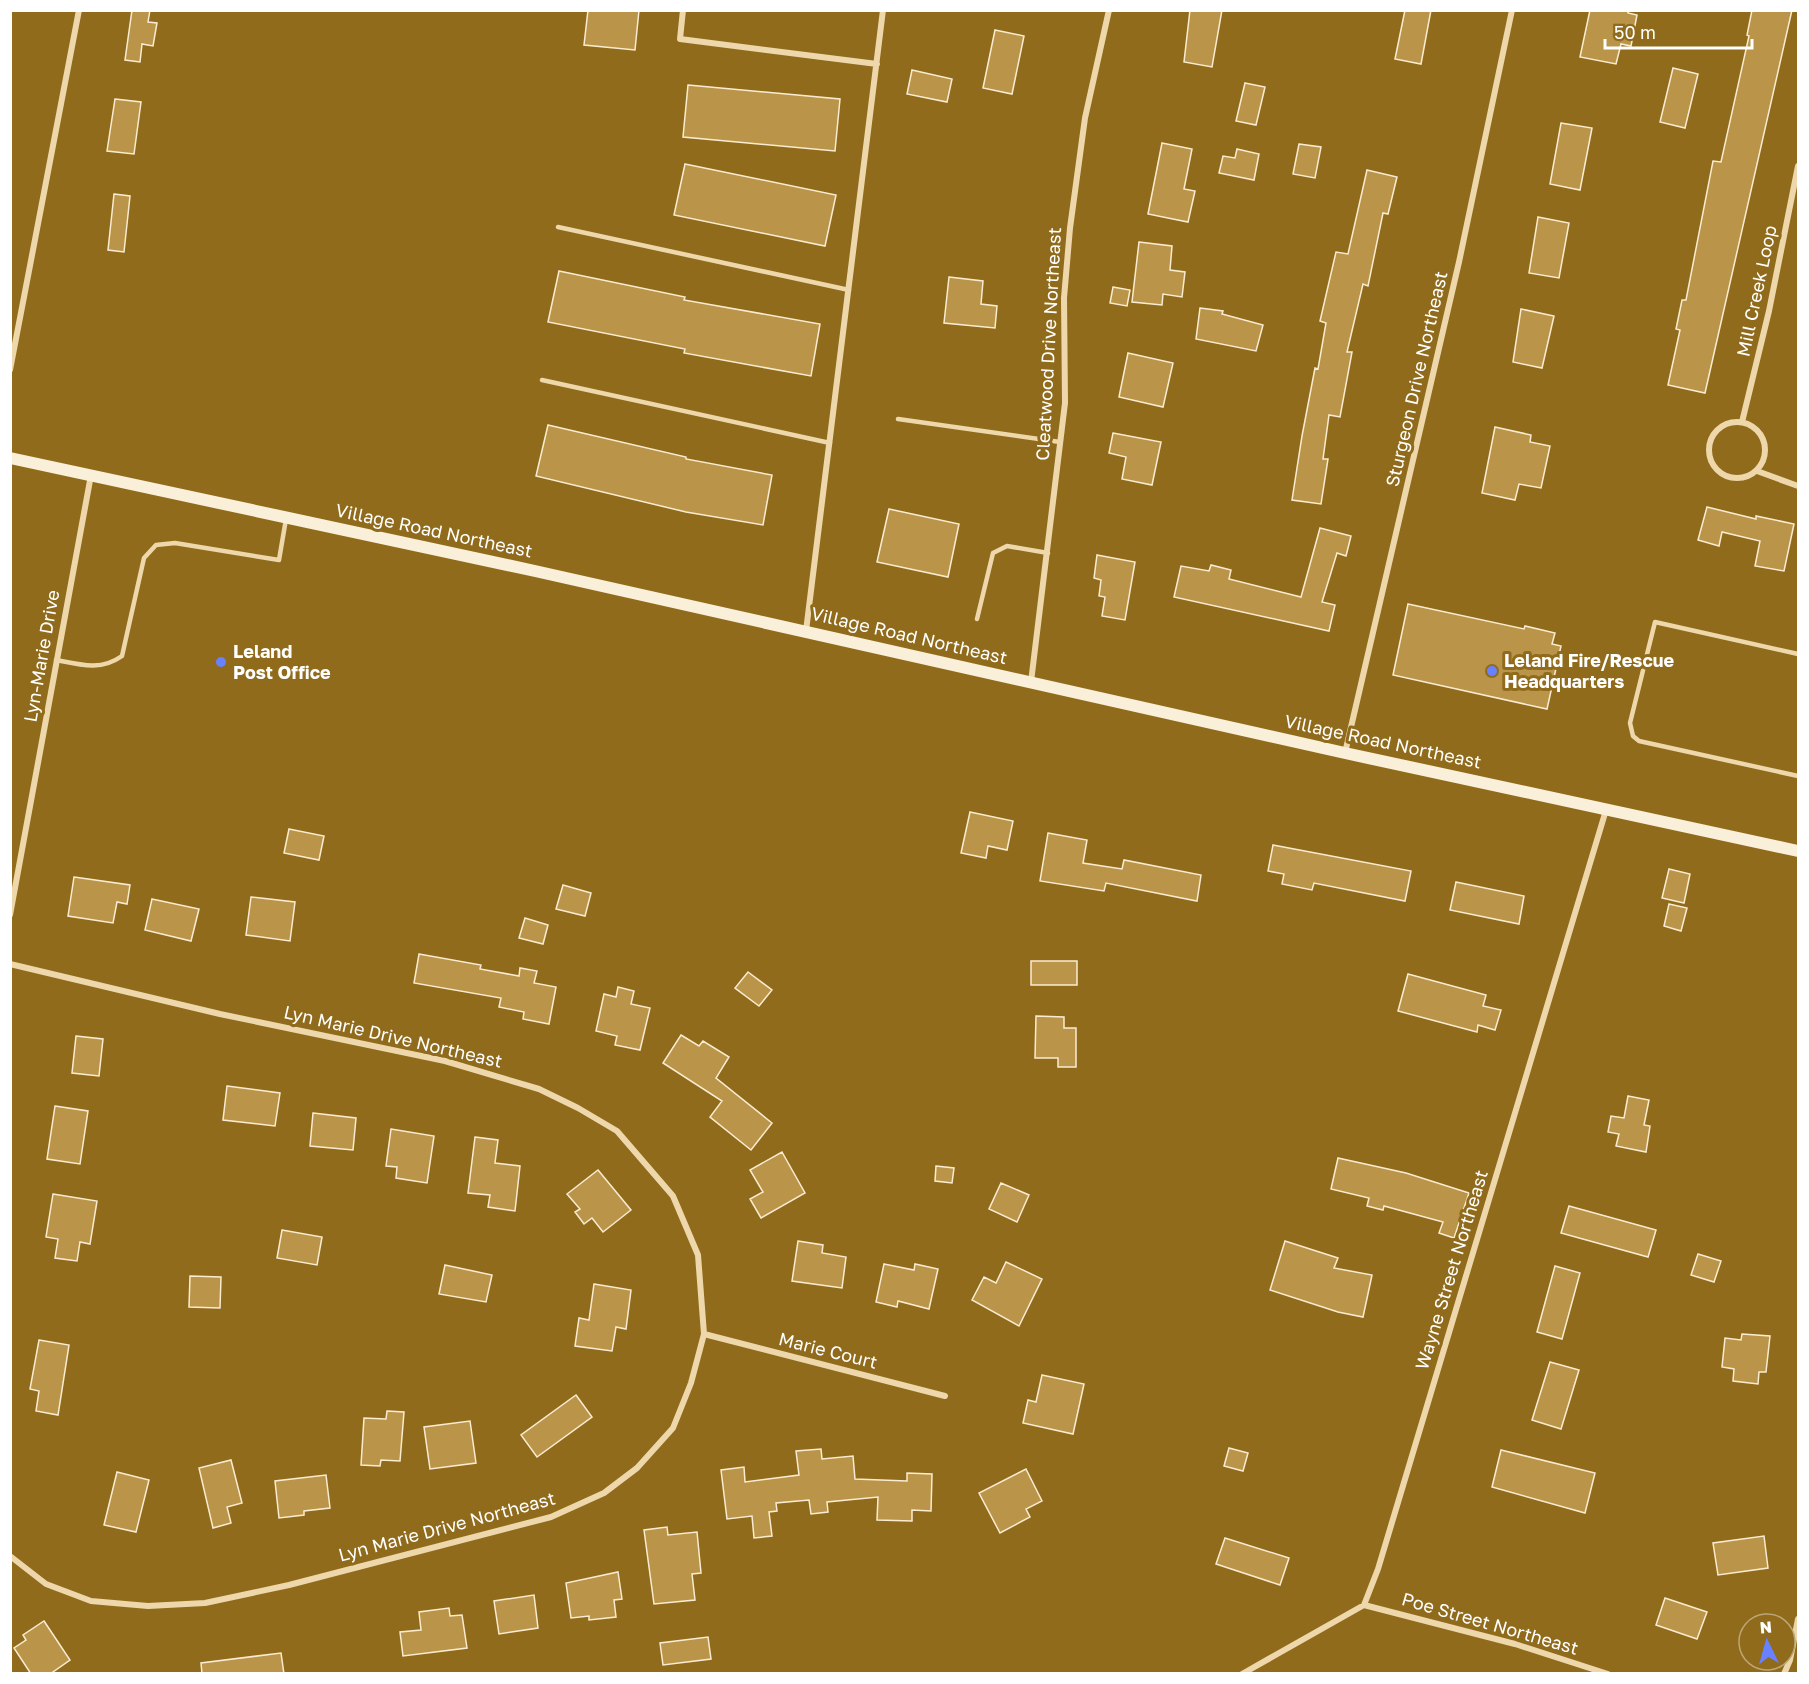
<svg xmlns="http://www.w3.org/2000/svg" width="1809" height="1684" viewBox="0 0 1809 1684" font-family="'Golos Text',sans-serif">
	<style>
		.building { fill: #b99449; stroke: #faecd1; stroke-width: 1.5 }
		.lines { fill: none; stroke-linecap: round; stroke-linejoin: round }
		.lane { stroke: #eed8ab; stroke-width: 4.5 }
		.street { stroke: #eed8ab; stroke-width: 6 }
		.secondary { stroke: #faefd8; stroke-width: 12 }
		.poi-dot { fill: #6882ff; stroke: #906b1c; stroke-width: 2 }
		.labels { text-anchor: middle; stroke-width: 6; stroke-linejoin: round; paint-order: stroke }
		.street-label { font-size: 18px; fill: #fff; stroke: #906b1c }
		.poi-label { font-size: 18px; font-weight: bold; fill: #fff; stroke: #906b1c; text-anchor: start }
	</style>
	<rect width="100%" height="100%" fill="#906b1c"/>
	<path class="building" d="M 132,10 L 150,10 L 148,22 L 157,23 L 153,46 L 142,44 L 140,62 L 125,60 Z
		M 588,10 L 639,10 L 635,50 L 584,45 Z
		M 1190,10 L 1222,10 L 1212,67 L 1184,62 Z
		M 1405,10 L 1431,10 L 1421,64 L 1395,59 Z
		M 1590,10 L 1628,10 L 1628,13 L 1637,15 L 1631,46 L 1621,44 L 1616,64 L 1580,57 Z
		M 1752,10 L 1792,10 L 1705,393 L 1668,385 L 1680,330 L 1676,329 L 1682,300 L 1686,300 L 1713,161 L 1721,162 L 1749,36 L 1747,35 Z
		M 995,30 L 1024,36 L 1012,94 L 983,88 Z
		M 1673,68 L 1698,74 L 1685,128 L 1660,122 Z
		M 912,70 L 952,79 L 947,102 L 907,94 Z
		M 1245,83 L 1265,87 L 1256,125 L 1236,121 Z
		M 688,85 L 840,99 L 835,151 L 683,137 Z
		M 115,99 L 141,102 L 134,154 L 107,151 Z
		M 1561,123 L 1592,128 L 1580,190 L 1550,184 Z
		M 1162,143 L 1192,149 L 1184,189 L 1195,191 L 1188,222 L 1148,214 Z
		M 1299,144 L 1321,147 L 1315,178 L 1293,174 Z
		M 1237,149 L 1259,154 L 1254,180 L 1219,173 L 1223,156 L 1235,158 Z
		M 685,164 L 836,195 L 825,246 L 674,215 Z
		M 1367,170 L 1397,177 L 1388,214 L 1383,213 L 1368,286 L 1363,284 L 1347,352 L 1352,352 L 1340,417 L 1329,415 L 1323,459 L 1328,459 L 1321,504 L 1292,500 L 1302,436 L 1315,368 L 1318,369 L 1326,323 L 1320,321 L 1336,252 L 1348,254 Z
		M 114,194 L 130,196 L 124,252 L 108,250 Z
		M 1538,217 L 1569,223 L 1559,278 L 1529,273 Z
		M 1139,242 L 1172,246 L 1170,270 L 1185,272 L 1182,297 L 1163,294 L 1162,305 L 1132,302 Z
		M 559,271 L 685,297 L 684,300 L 820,324 L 811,376 L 684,353 L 685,349 L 548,322 Z
		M 949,277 L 983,281 L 981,304 L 997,306 L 995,328 L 944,323 Z
		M 1113,287 L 1130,290 L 1127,306 L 1110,303 Z
		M 1200,308 L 1223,311 L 1222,314 L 1263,325 L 1256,351 L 1196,339 Z
		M 1521,309 L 1554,316 L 1542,368 L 1513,362 Z
		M 1128,353 L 1173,363 L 1163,407 L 1119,397 Z
		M 548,425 L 686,457 L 686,459 L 772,475 L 763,525 L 686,512 L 536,476 Z
		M 1495,427 L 1531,435 L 1530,442 L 1550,446 L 1541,488 L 1519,484 L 1515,500 L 1482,493 Z
		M 1113,433 L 1161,442 L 1152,485 L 1122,479 L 1126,457 L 1109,453 Z
		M 1707,507 L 1756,519 L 1756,516 L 1794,524 L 1784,571 L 1755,566 L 1760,541 L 1722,532 L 1719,546 L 1698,540 Z
		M 889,509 L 959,524 L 948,577 L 877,562 Z
		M 1320,528 L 1351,536 L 1346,556 L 1337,553 L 1322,602 L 1335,605 L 1329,631 L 1174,597 L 1181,566 L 1209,571 L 1211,565 L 1231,570 L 1229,579 L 1301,597 Z
		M 1097,555 L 1135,562 L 1125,620 L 1102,616 L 1105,597 L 1099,596 L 1101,580 L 1094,578 Z
		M 1408,604 L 1524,629 L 1525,626 L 1555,633 L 1552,644 L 1561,646 L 1547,709 L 1393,675 Z
		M 970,812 L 1013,821 L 1007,850 L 988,846 L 986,858 L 961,853 Z
		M 289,829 L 324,836 L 319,860 L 284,853 Z
		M 1048,833 L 1087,840 L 1083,863 L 1122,869 L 1124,860 L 1201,875 L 1197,901 L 1106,883 L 1104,891 L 1040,881 Z
		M 1273,845 L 1411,871 L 1405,901 L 1314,883 L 1312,890 L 1282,884 L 1284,874 L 1268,871 Z
		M 1669,869 L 1690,874 L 1684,903 L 1662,898 Z
		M 74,877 L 130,885 L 127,904 L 117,902 L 113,923 L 68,916 Z
		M 1456,882 L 1524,896 L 1519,924 L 1450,910 Z
		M 563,885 L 591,893 L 585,916 L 556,909 Z
		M 251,897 L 295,902 L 290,941 L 246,935 Z
		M 152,899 L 199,909 L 191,941 L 145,930 Z
		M 1669,904 L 1687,908 L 1681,931 L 1664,926 Z
		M 525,918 L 548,925 L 543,944 L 519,938 Z
		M 419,954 L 481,965 L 480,969 L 519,976 L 520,968 L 537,971 L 534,983 L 556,987 L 549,1024 L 523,1019 L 524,1012 L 499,1007 L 501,998 L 414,983 Z
		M 1031,961 L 1077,961 L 1077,985 L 1031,985 Z
		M 748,972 L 772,990 L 759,1006 L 735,988 Z
		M 1408,974 L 1486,995 L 1483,1006 L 1501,1010 L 1495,1030 L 1478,1025 L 1477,1032 L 1398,1011 Z
		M 618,987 L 634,991 L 631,1004 L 650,1008 L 640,1050 L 615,1045 L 617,1036 L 596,1031 L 604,994 L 616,997 Z
		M 1036,1016 L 1064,1017 L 1064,1028 L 1076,1028 L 1076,1067 L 1058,1067 L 1058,1058 L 1035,1058 Z
		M 681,1035 L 699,1046 L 703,1041 L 729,1057 L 716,1078 L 772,1123 L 751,1150 L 710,1117 L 722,1101 L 663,1063 Z
		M 76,1036 L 103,1039 L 99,1076 L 72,1073 Z
		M 227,1086 L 280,1093 L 275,1126 L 223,1120 Z
		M 1628,1096 L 1649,1100 L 1644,1125 L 1650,1126 L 1646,1152 L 1616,1146 L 1619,1134 L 1608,1132 L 1611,1116 L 1624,1118 Z
		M 55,1106 L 88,1111 L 80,1164 L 47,1159 Z
		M 313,1113 L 356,1118 L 353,1150 L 310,1146 Z
		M 391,1129 L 434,1136 L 427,1183 L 396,1178 L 397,1167 L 386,1166 Z
		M 475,1137 L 498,1140 L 495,1163 L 520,1166 L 515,1211 L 488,1207 L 490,1195 L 468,1193 Z
		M 782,1152 L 805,1193 L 761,1218 L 750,1199 L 763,1192 L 750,1170 Z
		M 1338,1158 L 1406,1173 L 1469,1193 L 1454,1238 L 1439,1233 L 1443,1222 L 1384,1206 L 1383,1210 L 1367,1206 L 1369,1198 L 1331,1189 Z
		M 936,1166 L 954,1168 L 952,1183 L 935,1181 Z
		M 598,1170 L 631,1210 L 603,1232 L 592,1218 L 584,1224 L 575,1212 L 580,1209 L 567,1194 Z
		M 1001,1183 L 1029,1195 L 1017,1222 L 989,1209 Z
		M 53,1194 L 97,1201 L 90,1244 L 80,1242 L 77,1261 L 55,1258 L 58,1239 L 46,1237 Z
		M 1569,1206 L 1656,1230 L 1648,1257 L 1561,1233 Z
		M 282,1230 L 322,1237 L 317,1265 L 277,1258 Z
		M 798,1241 L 823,1245 L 822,1253 L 846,1257 L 842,1288 L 792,1281 Z
		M 1285,1241 L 1338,1258 L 1334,1268 L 1372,1275 L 1363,1317 L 1338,1312 L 1270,1290 Z
		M 1698,1254 L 1721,1261 L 1714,1282 L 1691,1275 Z
		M 1006,1262 L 1042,1279 L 1019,1326 L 972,1300 L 984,1277 L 996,1283 Z
		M 884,1264 L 914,1270 L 915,1264 L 938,1269 L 929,1309 L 898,1301 L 897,1307 L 876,1302 Z
		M 445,1265 L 492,1275 L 486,1302 L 439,1294 Z
		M 1555,1266 L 1580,1273 L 1562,1339 L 1537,1332 Z
		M 190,1276 L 221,1277 L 220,1308 L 189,1307 Z
		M 594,1284 L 631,1290 L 626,1329 L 616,1327 L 612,1351 L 575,1346 L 579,1318 L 589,1320 Z
		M 1742,1334 L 1770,1336 L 1766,1372 L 1759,1372 L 1758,1384 L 1733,1381 L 1734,1369 L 1722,1367 L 1725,1338 L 1741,1340 Z
		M 39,1340 L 69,1345 L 58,1415 L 36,1411 L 39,1391 L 30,1389 Z
		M 1550,1362 L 1579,1370 L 1561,1429 L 1532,1420 Z
		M 1042,1375 L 1084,1384 L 1073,1434 L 1023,1423 L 1028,1400 L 1036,1402 Z
		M 576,1395 L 592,1417 L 537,1457 L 521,1435 Z
		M 387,1411 L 404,1412 L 400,1461 L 381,1460 L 380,1466 L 361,1465 L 364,1418 L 386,1419 Z
		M 470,1421 L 476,1463 L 430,1469 L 424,1427 Z
		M 1229,1448 L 1248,1453 L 1243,1471 L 1224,1466 Z
		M 821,1449 L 822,1459 L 853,1456 L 855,1479 L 907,1481 L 907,1473 L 932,1474 L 931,1511 L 912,1510 L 912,1521 L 877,1520 L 878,1497 L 827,1502 L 828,1512 L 811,1514 L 809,1500 L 776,1503 L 777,1511 L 769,1512 L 772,1536 L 754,1538 L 752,1516 L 727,1519 L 721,1470 L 744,1467 L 745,1482 L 799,1475 L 796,1451 Z
		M 1501,1450 L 1595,1473 L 1585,1513 L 1492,1487 Z
		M 231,1460 L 242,1503 L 227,1507 L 231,1523 L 213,1528 L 199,1468 Z
		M 1026,1469 L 1042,1501 L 1026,1509 L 1030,1517 L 1000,1533 L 979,1493 Z
		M 117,1472 L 149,1480 L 136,1532 L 104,1525 Z
		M 326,1475 L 330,1508 L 304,1511 L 304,1515 L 279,1518 L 275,1481 Z
		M 667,1527 L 668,1535 L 697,1532 L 701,1573 L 692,1574 L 695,1600 L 654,1604 L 644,1530 Z
		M 1764,1536 L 1768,1568 L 1718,1575 L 1713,1543 Z
		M 1225,1538 L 1289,1558 L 1280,1585 L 1216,1564 Z
		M 618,1572 L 622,1599 L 614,1600 L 616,1617 L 589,1620 L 589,1616 L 571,1618 L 566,1583 Z
		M 534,1595 L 538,1628 L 499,1634 L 494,1601 Z
		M 1665,1598 L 1707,1612 L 1697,1639 L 1656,1625 Z
		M 449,1608 L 450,1616 L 462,1615 L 467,1648 L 403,1656 L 400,1632 L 421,1630 L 419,1612 Z
		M 44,1621 L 70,1660 L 50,1674 L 31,1674 L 14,1648 L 26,1640 L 23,1635 Z
		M 708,1637 L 711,1659 L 663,1665 L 660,1643 Z
		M 281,1653 L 284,1674 L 202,1674 L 201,1663 Z"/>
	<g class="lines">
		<path class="lane" d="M 558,227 L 849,290
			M 542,380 L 830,443
			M 898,419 L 1060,442
			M 977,619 L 993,553 L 1007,546 L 1048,553
			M 1798,654 L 1655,622 L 1630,723 L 1633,736 L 1639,741 L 1798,776
			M 56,660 C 81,665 101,671 122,656 L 144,558 L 156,545 L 175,543 L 279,560 L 286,519"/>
		<path class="street" d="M 683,10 L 680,39 L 877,64
			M 10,370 L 79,10
			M1709 450a28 28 0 1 1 56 0a28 28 0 1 1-56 0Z
			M 1742,422 L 1769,311 L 1798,166
			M 1757,471 L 1798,486
			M 806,631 L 883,10
			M 1031,682 L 1065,403 L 1064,298 L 1070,228 L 1085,118 L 1109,10
			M 1345,753 L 1459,262 L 1512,10
			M 10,915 L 91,475
			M 10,964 L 220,1014 L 445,1061 L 539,1089 L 578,1108 L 617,1131 L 673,1196 L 698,1255 L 704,1334 L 691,1383 L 673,1428 L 637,1468 L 604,1493 L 551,1517 L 289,1585 L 205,1603 L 148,1606 L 91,1601 L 46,1584 L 10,1556
			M 704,1334 L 945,1396
			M 1364,1605 L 1515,1644 L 1608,1674
			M 1242,1674 L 1364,1605 L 1378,1569 L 1606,810
			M 1784,1674 L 1790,1660 L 1798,1619"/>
		<path class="secondary" d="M 10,458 L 535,571 L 1345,753 L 1798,851"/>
	</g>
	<g class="poi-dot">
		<circle cx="221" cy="662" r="6"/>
		<circle cx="1492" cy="671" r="6"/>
	</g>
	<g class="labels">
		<g class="street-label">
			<text transform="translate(1757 291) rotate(-78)" y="6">Mill Creek Loop</text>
			<text transform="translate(1049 344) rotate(-87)" y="6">Cleatwood Drive Northeast</text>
			<text transform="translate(1417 379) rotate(-77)" y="6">Sturgeon Drive Northeast</text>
			<text transform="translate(434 531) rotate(12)" y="6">Village Road Northeast</text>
			<text transform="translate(909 636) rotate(13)" y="6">Village Road Northeast</text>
			<text transform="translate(42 656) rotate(-80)" y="6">Lyn-Marie Drive</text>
			<text transform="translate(1383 742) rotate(12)" y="6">Village Road Northeast</text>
			<text transform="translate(393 1037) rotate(13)" y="6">Lyn Marie Drive Northeast</text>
			<text transform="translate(1452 1270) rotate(-73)" y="6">Wayne Street Northeast</text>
			<text transform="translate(828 1351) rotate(14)" y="6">Marie Court</text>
			<text transform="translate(447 1527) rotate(-15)" y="6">Lyn Marie Drive Northeast</text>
			<text transform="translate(1490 1624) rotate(16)" y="6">Poe Street Northeast</text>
		</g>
		<g class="poi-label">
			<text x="233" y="658">Leland<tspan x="233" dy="21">Post Office</tspan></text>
			<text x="1504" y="667">Leland Fire/Rescue<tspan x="1504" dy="21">Headquarters</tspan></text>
		</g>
	</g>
	<rect width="1809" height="1684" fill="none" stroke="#ffffff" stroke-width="24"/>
	<g transform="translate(1767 1642) rotate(355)"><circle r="28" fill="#906b1c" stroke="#bca677" stroke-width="1.5"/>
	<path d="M0-4.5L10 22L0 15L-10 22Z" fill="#6882ff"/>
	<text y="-9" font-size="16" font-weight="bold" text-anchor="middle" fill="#ffffff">N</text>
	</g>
	<path d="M1605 39v9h147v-9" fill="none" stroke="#ffffff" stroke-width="3"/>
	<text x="1614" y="39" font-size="18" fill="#ffffff" stroke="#906b1c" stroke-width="4.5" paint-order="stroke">50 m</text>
</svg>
